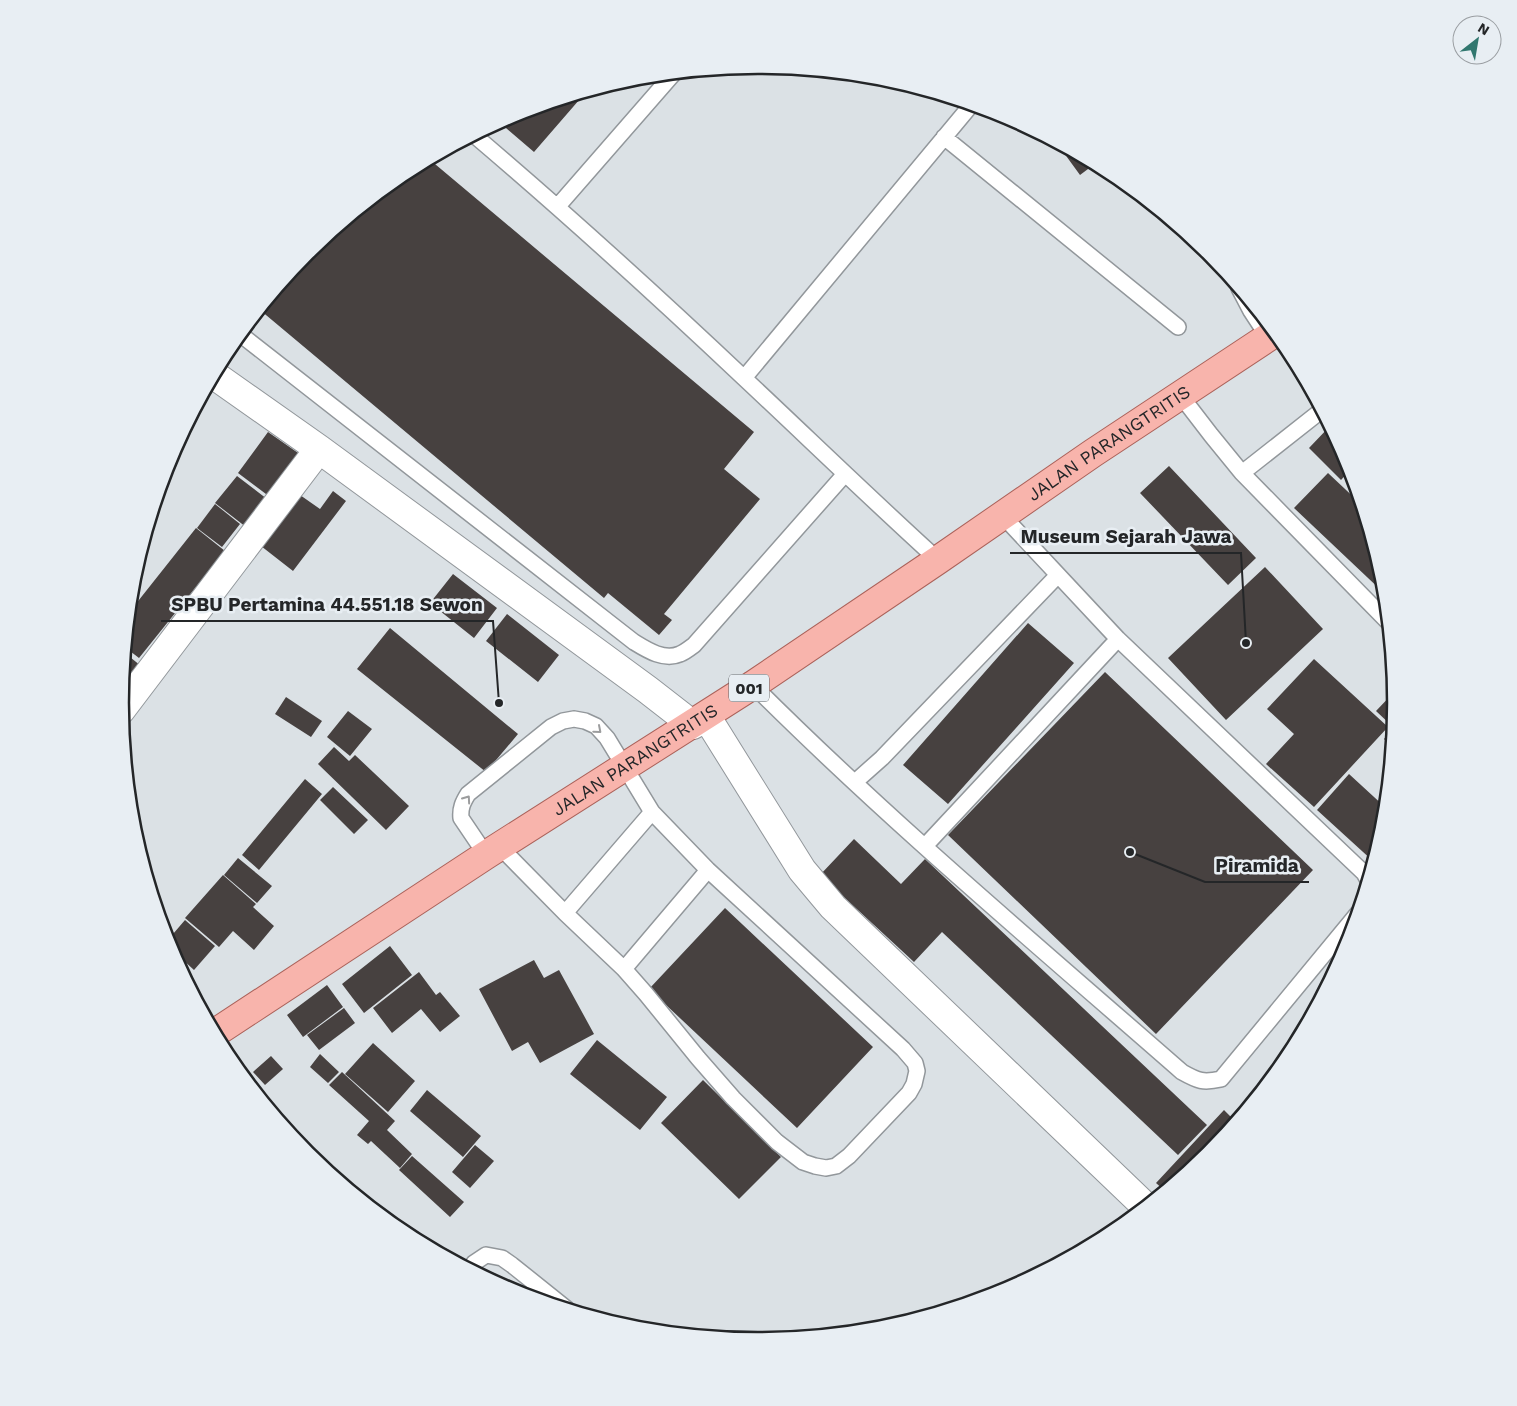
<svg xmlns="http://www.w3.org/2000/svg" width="1517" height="1406" viewBox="0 0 1517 1406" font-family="'Work Sans',sans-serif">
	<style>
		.building { fill: #474140 }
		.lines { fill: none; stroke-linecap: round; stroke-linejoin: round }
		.service-casing { stroke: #92979b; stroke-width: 18 }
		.minor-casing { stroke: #92979b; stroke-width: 30 }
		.primary-casing { stroke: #ab625a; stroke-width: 30 }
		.service { stroke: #fff; stroke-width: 15 }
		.minor { stroke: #fff; stroke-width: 28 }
		.primary { stroke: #f8b4ac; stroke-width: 28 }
		.oneway { stroke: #9c9d9e }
		.labels { text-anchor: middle; stroke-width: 5; stroke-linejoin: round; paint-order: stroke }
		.shield { fill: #e8eef3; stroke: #5f6265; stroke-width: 1 }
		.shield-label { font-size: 16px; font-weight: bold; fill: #242628 }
		.street-label { font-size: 18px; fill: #242628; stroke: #e8eef3 }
		.rim { fill: none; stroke: #242628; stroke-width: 2.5 }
		.leader { fill: none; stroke: #242628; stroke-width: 2 }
		.callout-dot { fill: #242628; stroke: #e8eef3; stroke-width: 2 }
		.callout-label { font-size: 19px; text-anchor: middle; font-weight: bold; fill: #242628; stroke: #e8eef3; stroke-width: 5; stroke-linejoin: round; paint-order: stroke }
	</style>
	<rect width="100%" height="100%" fill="#dbe1e5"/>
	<path class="building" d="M 586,92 L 534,152 L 499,122 L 515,113 Z
		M 1056,142 L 1096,163 L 1080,175 Z
		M 429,159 L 754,432 L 724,469 L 760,499 L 664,614 L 672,620 L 659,635 L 608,593 L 604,598 L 260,310 L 308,252 L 404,172 Z
		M 1330,426 L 1348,459 L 1351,469 L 1341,480 L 1309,448 Z
		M 268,432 L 301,455 L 270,497 L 238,473 Z
		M 1169,466 L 1256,558 L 1228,585 L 1140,493 Z
		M 1328,473 L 1362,505 L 1384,579 L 1386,595 L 1294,508 Z
		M 237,476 L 267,499 L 246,527 L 215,503 Z
		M 333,491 L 346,501 L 293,571 L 261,546 L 300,495 L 320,509 Z
		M 215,504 L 240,524 L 222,547 L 197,528 Z
		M 196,528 L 225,551 L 139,658 L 126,648 L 129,617 L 133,612 L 131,610 Z
		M 1265,567 L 1323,629 L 1226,720 L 1168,658 Z
		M 453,574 L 497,608 L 474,638 L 430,603 Z
		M 507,614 L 559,655 L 538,682 L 486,641 Z
		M 1028,623 L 1074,663 L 948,804 L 903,765 Z
		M 390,628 L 518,734 L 486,772 L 357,669 Z
		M 125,653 L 141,666 L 122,690 Z
		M 1314,659 L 1388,727 L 1314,807 L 1266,764 L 1294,734 L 1267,709 Z
		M 1105,672 L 1313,870 L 1156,1034 L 948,835 Z
		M 1395,691 L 1396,703 L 1392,747 L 1384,739 L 1394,728 L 1376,711 Z
		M 286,697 L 322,721 L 311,737 L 275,714 Z
		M 348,711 L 372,729 L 350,756 L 327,737 Z
		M 334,747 L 349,761 L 355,755 L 409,806 L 386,830 L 318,764 Z
		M 1349,774 L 1386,808 L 1384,828 L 1374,862 L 1317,810 Z
		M 305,779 L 322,794 L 259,870 L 242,855 Z
		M 333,787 L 368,820 L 354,834 L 320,800 Z
		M 854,839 L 901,884 L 925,859 L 1207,1125 L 1178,1155 L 942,932 L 914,962 L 820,875 Z
		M 238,858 L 272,886 L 257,903 L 224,875 Z
		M 223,875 L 256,904 L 253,907 L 274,926 L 254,950 L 233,931 L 219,947 L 185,918 Z
		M 725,908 L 873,1047 L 797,1128 L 649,989 Z
		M 185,920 L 215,946 L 194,970 L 170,948 L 167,941 Z
		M 390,946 L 412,975 L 364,1013 L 342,984 Z
		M 534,960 L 544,978 L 559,970 L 594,1034 L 540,1063 L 528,1042 L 512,1051 L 479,989 Z
		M 419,972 L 436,995 L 440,992 L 460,1016 L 440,1032 L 421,1009 L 392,1033 L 373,1008 Z
		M 327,985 L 343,1007 L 303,1037 L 287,1015 Z
		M 344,1008 L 355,1023 L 319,1050 L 307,1035 Z
		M 597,1040 L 667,1097 L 640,1130 L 570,1074 Z
		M 373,1043 L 415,1081 L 388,1112 L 345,1074 Z
		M 320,1054 L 339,1072 L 328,1083 L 310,1067 Z
		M 271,1056 L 283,1069 L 265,1085 L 253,1072 Z
		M 342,1072 L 395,1121 L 387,1130 L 412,1154 L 400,1168 L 371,1141 L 368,1144 L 357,1135 L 369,1121 L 329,1085 Z
		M 703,1080 L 781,1157 L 739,1199 L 661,1123 Z
		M 427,1090 L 481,1136 L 463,1157 L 410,1111 Z
		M 1224,1110 L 1236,1122 L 1209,1154 L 1165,1191 L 1156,1183 Z
		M 475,1145 L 494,1161 L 470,1188 L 452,1172 Z
		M 412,1156 L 464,1202 L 450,1217 L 399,1170 Z"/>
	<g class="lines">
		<defs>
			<path id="service" d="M 474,135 C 567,214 656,295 745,379 C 809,439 873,501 938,560
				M 944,137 L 1178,327
				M 558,206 L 674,73
				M 1239,288 L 1251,311 L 1268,337
				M 240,334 L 634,642 C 647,650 664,661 680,654 C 685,652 690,648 694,645 L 845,474
				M 744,378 L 972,104
				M 1181,396 L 1211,435 L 1242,473 L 1389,623
				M 1242,473 L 1322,410
				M 1003,516 L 1118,639 L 1364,873 L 1368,880
				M 753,685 C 889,821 1037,945 1182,1072 C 1198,1081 1203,1083 1221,1079 L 1358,913
				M 855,782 L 882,758 L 1058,575
				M 925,846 L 1118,639
				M 486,855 L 461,818 C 460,808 463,802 468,794 L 551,727 L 563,721 L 574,719 L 585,721 L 596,726 L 607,738 L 652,812 L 708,870 L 903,1049 L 915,1063 L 917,1071 L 914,1084 L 909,1093 L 849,1156 L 836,1166 L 826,1168 L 815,1166 L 803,1162 L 777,1142 L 733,1098 L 698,1058 L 646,994 L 624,969 L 565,913 L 500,847
				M 565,913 L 652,812
				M 624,969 L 708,870
				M 470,1269 L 474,1263 L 486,1255 L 502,1258 L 512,1265 L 567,1309"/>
			<path id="minor" d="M 214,375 L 319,449 L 648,690 L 693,725
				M 121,710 L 319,449
				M 706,716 L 802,870 L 833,907 L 1145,1206"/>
			<g id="primary">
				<path id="s1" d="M 215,1033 L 486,855 L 753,685 L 938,560 L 1093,453 L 1276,332"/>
			</g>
		</defs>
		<use href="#service" class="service-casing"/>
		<use href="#minor" class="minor-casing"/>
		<use href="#primary" class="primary-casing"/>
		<use href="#service" class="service"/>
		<use href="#minor" class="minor"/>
		<use href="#primary" class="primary"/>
	</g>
	<defs><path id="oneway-chevron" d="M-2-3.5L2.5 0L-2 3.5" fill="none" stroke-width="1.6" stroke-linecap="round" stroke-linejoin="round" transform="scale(1.25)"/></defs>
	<g class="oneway">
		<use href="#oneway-chevron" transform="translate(598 730) rotate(41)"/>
		<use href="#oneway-chevron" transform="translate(467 799) rotate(-55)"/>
	</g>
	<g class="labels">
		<rect class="shield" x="729" y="674.5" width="40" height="27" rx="4"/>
		<g class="shield-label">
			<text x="749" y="694">001</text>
		</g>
		<g class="street-label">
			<text dy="6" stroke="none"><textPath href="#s1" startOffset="1071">JALAN PARANGTRITIS</textPath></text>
			<text dy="6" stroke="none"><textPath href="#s1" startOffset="501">JALAN PARANGTRITIS</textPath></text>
		</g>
	</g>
	<path d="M0 0H1517V1406H0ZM129 703a629 629 0 1 1 1258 0a629 629 0 1 1-1258 0Z" fill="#e8eef3" fill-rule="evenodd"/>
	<path class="rim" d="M129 703a629 629 0 1 1 1258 0a629 629 0 1 1-1258 0Z"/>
	<path class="leader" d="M1246 643L1241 553H1010M499 703L493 621H161M1130 852L1205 882H1309"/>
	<g class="callout-dot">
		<circle cx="1246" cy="643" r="5"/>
		<circle cx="499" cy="703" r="5"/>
		<circle cx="1130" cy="852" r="5"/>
	</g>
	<g class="callout-label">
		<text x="1126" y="543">Museum Sejarah Jawa</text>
		<text x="327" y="611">SPBU Pertamina 44.551.18 Sewon</text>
		<text x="1257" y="872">Piramida</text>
	</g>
	<g transform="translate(1477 40) rotate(31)"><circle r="24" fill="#e8eef3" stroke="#9a9ea2"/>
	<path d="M0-4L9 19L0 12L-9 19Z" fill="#31776f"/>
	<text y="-8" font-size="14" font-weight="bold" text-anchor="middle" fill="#242628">N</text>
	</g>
</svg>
